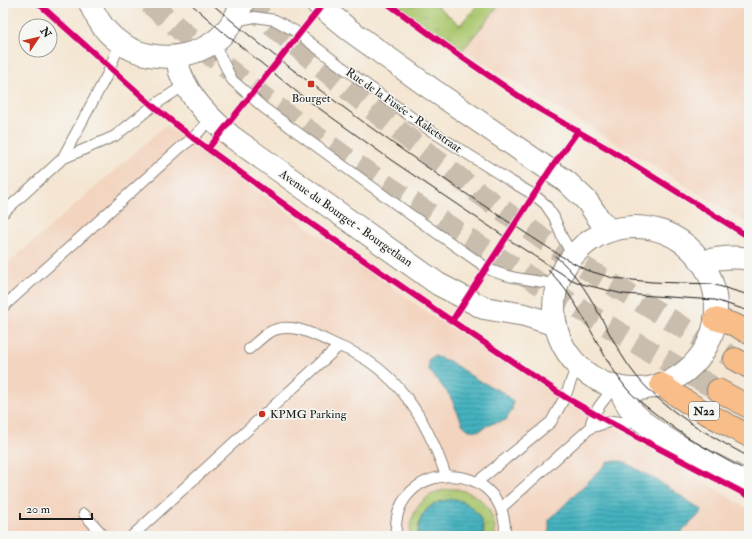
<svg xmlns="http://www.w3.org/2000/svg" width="752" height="539" viewBox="0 0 752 539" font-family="'IM FELL Double Pica',serif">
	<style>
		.built { fill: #f3d4bf }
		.grass { fill: url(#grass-tufts); stroke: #637245 }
		.water { fill: url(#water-rules); stroke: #30676e }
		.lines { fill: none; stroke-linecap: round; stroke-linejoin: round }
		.trunk-tunnel { stroke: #c9beae; stroke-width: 22; stroke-dasharray: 22 11; stroke-linecap: butt }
		.service-casing { stroke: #888177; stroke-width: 12 }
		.tertiary-casing { stroke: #888177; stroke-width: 24 }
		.trunk-casing { stroke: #888177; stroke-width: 24 }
		.service { stroke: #fff; stroke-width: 10 }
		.tertiary { stroke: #fff; stroke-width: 22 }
		.trunk { stroke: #f8bd89; stroke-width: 22 }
		.tram { stroke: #1c1c1c; stroke-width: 1 }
		.cycleway-casing { stroke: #f6f6f2; stroke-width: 8 }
		.cycleway { stroke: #d6006c; stroke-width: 6 }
		.poi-dot { fill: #c8321e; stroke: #f6f6f2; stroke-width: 1.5 }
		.labels { text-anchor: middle; stroke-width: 3; stroke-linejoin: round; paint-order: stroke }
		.shield { fill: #f6f6f2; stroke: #5d5d5c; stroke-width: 1 }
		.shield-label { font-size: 11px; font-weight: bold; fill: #1c1c1c }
		.poi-label { font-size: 12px; fill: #1c1c1c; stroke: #f6f6f2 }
		.street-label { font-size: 12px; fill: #1c1c1c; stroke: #f6f6f2 }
	</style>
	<defs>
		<pattern id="grass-tufts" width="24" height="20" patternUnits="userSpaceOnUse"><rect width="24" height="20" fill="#aac76e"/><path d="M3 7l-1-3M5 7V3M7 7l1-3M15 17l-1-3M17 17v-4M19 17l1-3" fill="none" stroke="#92aa5f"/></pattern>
		<pattern id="water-rules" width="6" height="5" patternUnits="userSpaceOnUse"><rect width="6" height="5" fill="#44b2bf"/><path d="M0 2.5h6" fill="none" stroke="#38909a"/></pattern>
	</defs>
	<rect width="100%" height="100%" fill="#f6f6f2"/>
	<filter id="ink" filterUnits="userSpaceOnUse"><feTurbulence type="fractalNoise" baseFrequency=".025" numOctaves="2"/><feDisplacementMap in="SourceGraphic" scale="8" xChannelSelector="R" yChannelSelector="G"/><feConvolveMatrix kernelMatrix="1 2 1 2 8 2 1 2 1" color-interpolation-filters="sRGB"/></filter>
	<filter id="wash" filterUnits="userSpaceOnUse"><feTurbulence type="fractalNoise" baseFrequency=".012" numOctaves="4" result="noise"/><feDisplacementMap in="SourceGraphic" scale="16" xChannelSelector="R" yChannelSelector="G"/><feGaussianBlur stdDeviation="0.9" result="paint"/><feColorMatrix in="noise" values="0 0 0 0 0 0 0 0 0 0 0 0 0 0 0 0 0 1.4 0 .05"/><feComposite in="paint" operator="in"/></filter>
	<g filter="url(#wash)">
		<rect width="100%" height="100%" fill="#f4e6d2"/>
		<path class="built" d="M 501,3 L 749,3 L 749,224 L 463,50 Z
			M 166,125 L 435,318 L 749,509 L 749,536 L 3,536 L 3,268 Z"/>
		<path class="grass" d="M 394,3 L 434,3 L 460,25 L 479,3 L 501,3 L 461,52 Z
			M 458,489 C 462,491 466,491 470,493 C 487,500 496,519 495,536 L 483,536 L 484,530 L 457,499 C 432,500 418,511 418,536 L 410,536 C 408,515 423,493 445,490 C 449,489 453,489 458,489 Z"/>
		<path class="water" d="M 434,356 L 449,361 L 476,379 L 504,393 L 513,402 L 512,410 L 506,420 C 494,424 490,422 480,431 L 469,430 L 463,425 L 450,396 L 429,370 L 428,360 Z
			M 609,461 L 622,461 L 660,482 L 702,510 L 700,514 L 677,536 L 549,536 L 549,520 Z
			M 456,499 C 473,505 485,517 483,536 L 418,536 C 418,511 432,500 456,499 Z"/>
	</g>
	<g filter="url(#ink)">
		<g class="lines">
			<path class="trunk-tunnel" d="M 149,3 C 172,22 194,43 218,61 C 299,128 387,187 475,243 C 555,294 635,344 718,390
				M 246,3 L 321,67 L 399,131 L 476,191 L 572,260 L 735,359"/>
			<defs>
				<path id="service" d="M 234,21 L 255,17 L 275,20 L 295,31 L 338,64 L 425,127 L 507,179 L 534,195 L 545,204 L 554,217 L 562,237 L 573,256
					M 214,43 L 232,80 L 264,108 L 408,213 L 487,268 C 509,280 534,279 557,285
					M 62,159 L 115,136 L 153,106 L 186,84
					M 3,213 L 62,159 L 107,75 L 120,43
					M 3,307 L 181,147 L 193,138 L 211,119
					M 249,349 C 255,344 261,338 268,333 C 291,319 318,337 339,346
					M 590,428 L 612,421 L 641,424
					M 477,482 L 551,422 L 565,397 L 577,365
					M 501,508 L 590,428 C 592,412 605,399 615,386
					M 84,514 L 104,536
					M 132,536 L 339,346 C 397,368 427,420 446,476
					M 396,536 C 390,457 509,456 505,536"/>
				<path id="tertiary" d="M 90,3 C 92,9 95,14 98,19 C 121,59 177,68 214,42 C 228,32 235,18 243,3
					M 317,3 L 348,29 L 423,83 L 567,182 L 587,201 L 599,219 L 609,230
					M 179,57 C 179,62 178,68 180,72 C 190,99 211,119 232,137 L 438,284 L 484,308 L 525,315 L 556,325
					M554 308a81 81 0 1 1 162 0a81 81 0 1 1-162 0Z
					M 701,262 C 717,258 733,256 749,259
					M 618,387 C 623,395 627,407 634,413 C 662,442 713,464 749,483"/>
				<path id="trunk" d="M 715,319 L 735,325 L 749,333
					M 735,359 L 749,367
					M 661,384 C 688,405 719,420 749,436
					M 718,390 L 749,407"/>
			</defs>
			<use href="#service" class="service-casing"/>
			<use href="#tertiary" class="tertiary-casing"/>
			<use href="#trunk" class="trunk-casing"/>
			<use href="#service" class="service"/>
			<use href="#tertiary" class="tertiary"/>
			<use href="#trunk" class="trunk"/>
			<path class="tram" d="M 190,3 L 224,33 L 302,96 L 391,160 L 514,243 L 570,279 L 582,284 L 623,294 L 715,300 L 749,311
				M 211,3 C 252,39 295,72 339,104 C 411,158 485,207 561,256 L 586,270 L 613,278 L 652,282 L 712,284 L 749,295
				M 555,256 C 592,285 604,332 631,369 C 661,410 706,433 749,457
				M 548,270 C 583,303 597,352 627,389 C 634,397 643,404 652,411 C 682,436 715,454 749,472"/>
			<defs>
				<path id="cycleway" d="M 38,3 L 153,106 L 193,138 L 310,223 L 443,315 L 565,397 L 609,422 L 749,496
					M 387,3 L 460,56 L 532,105 L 612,151 L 749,237
					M 208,149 L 324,3
					M 452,321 L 550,170 L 578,131"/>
			</defs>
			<use href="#cycleway" class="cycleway-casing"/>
			<use href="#cycleway" class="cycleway"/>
		</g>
	</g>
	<g class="poi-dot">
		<rect x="307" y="80" width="8" height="8" rx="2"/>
		<circle cx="262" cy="414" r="4"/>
	</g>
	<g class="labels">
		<rect class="shield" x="689" y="402" width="30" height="18" rx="3"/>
		<g class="shield-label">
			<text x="704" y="415">N22</text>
		</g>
		<g class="poi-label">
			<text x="311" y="102">Bourget</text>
			<text x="270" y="418" text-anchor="start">KPMG Parking</text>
		</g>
		<g class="street-label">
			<text transform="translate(404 110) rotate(35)" y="4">Rue de la Fusée - Raketstraat</text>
			<text transform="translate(346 218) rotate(35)" y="4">Avenue du Bourget - Bourgetlaan</text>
		</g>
	</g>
	<rect width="752" height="539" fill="none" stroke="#f6f6f2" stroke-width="16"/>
	<g transform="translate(38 38) rotate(55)"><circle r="19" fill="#f6f6f2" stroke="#9f9f9c"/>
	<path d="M0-3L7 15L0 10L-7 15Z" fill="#c8321e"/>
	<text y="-6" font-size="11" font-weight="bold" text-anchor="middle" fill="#1c1c1c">N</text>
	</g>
	<path d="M20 513v6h72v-6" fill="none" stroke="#1c1c1c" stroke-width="2"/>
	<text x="26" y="513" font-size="12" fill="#1c1c1c" stroke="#f6f6f2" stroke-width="3" paint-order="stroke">20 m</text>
</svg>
